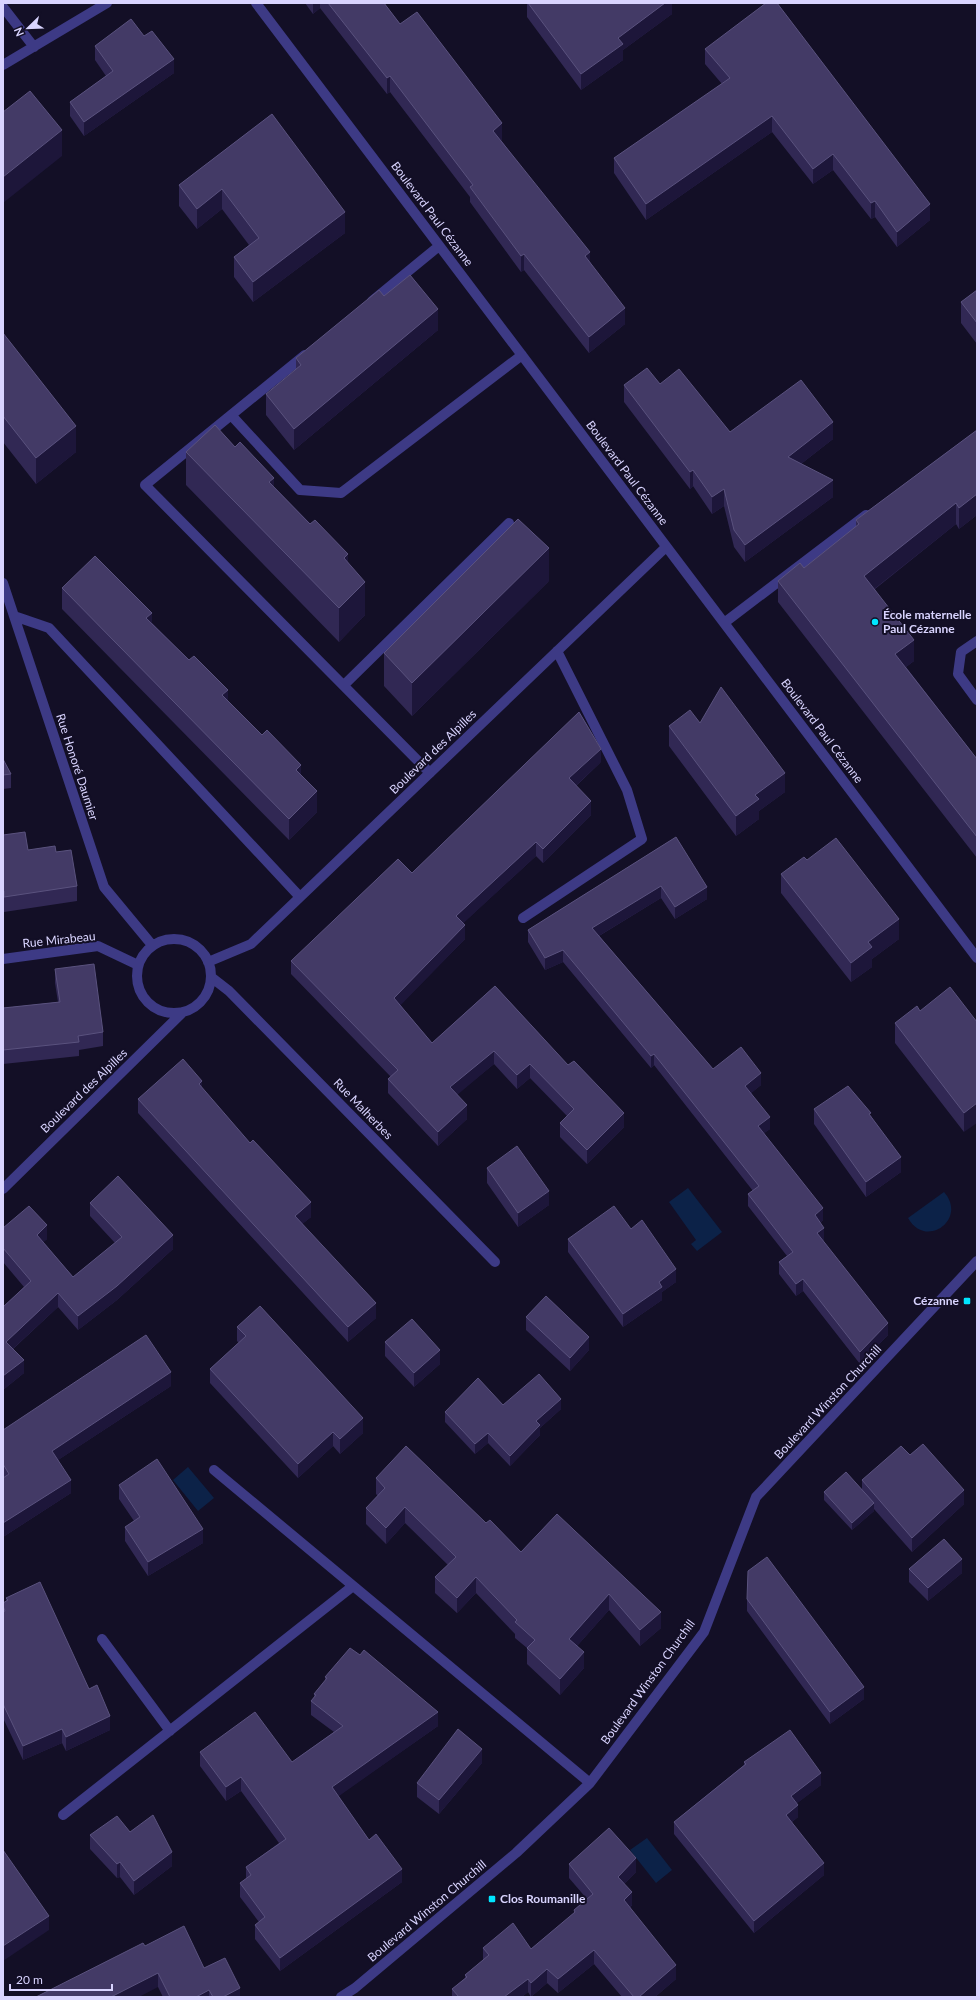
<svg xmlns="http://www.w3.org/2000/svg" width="980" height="2000" viewBox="0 0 980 2000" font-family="Lato,sans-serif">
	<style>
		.water { fill: #0c2248 }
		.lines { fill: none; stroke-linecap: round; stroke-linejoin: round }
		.minor { stroke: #3d3a85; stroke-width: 10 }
		.wall { fill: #312854 }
		.shaded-wall { fill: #1d163a }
		.building { fill: #433a66; stroke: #5a527e }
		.poi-dot { fill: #00e5ff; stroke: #130f26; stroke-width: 1.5 }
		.labels { text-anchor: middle; stroke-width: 4; stroke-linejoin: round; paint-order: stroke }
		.street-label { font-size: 12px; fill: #d9d4ff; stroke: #130f26 }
		.poi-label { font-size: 12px; font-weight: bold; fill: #d9d4ff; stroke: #130f26; text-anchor: start }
	</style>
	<rect width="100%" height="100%" fill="#130f26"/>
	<path class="water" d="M 688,1188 L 722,1232 L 697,1251 L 691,1244 L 696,1240 L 669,1202 Z
		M 944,1192 C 968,1219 926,1250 908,1218 Z
		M 188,1467 L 214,1498 L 198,1511 L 173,1480 Z
		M 647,1838 L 672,1870 L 656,1883 L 630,1850 Z"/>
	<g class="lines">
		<path class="minor" d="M 256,3 L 977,958
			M 3,7 L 34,47
			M 3,65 L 107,3
			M 372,301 L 439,246
			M 305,355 L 145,485 L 430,773
			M 231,415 L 300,490 L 341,493 L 522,355
			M 3,583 L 104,887 L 152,945
			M 14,616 L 49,628 L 300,897
			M 724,623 L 866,515
			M 977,641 L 961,652 L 958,674 L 977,700
			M 344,685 L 509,523
			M 523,918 L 642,839 L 627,790 L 557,651
			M137 976a37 37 0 1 1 74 0a37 37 0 1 1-74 0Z
			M 3,959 L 98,946 L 138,965
			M 208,962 L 251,944 L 666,547
			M 211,977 L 229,991 L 495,1262
			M 3,1189 L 183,1012
			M 214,1470 L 590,1783
			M 102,1639 L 170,1731
			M 63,1815 L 353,1586
			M 341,1997 L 355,1988 L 516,1853 L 590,1783 L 704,1632 L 756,1497 L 977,1261"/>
	</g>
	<path class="wall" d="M 305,3 L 384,3 L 400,24 L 502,139 L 501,140 L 590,262 L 625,324 L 589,353 L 524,270 L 521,272 L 470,202 L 470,197 L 390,92 L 387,94 L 320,8 L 313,14 Z
		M 527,3 L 672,3 L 672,14 L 623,50 L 623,60 L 581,90 L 527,17 Z
		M 144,36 L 174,73 L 84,136 L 70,116 L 70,102 L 106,76 L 95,60 L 95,46 Z
		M 705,49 L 930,220 L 897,247 L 875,217 L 871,219 L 833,170 L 813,184 L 772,132 L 646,220 L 614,173 L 614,158 L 722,84 L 705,64 Z
		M 272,114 L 345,233 L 253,302 L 234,277 L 234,257 L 249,245 L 222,209 L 197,229 L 179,206 L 179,185 Z
		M 977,290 L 977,344 L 961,323 L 961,302 Z
		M 384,296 L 438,330 L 294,450 L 266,415 L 266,394 L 296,369 L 296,358 Z
		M 3,333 L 76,452 L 36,484 L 3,442 Z
		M 660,384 L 730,432 L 833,439 L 801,464 L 833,497 L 745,562 L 734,547 L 724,506 L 712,514 L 693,486 L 690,489 L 624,402 L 624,385 Z
		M 977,430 L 977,515 L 959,529 L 956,524 L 875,589 L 914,661 L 906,667 L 977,759 L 977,858 L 778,602 L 778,581 L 804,568 L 856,527 L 856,520 Z
		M 186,452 L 274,487 L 348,562 L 365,615 L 339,642 L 186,485 Z
		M 549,581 L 412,716 L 384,686 L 384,653 Z
		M 62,588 L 152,623 L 228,701 L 317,812 L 289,840 L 62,609 Z
		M 700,723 L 785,792 L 759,811 L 759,819 L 736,836 L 669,746 L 669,726 Z
		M 3,759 L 11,774 L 11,788 L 3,789 Z
		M 601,762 L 576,786 L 591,815 L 543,863 L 536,856 L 463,923 L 465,939 L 400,1005 L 432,1043 L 495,986 L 624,1127 L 587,1164 L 560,1137 L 560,1123 L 567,1116 L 530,1078 L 517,1089 L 494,1064 L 457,1094 L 467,1119 L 438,1146 L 388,1093 L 388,1079 L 391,1077 L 291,974 L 291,961 L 412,873 Z
		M 3,835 L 28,850 L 56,852 L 77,886 L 77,901 L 4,912 L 4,905 L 3,905 Z
		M 676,837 L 707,899 L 675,919 L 661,898 L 599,936 L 713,1069 L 761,1085 L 751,1093 L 770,1129 L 764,1133 L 823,1220 L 820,1223 L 824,1240 L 823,1241 L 888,1335 L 860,1364 L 803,1291 L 796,1296 L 779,1274 L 779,1262 L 787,1256 L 748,1206 L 748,1194 L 753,1191 L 654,1065 L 651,1068 L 563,962 L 545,970 L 528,942 L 528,930 Z
		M 807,860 L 899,939 L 872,959 L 872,967 L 851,982 L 781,893 L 781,874 Z
		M 55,969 L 103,1032 L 103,1046 L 79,1050 L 79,1056 L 3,1064 L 3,1008 L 58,1002 L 55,983 Z
		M 920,1011 L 977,1022 L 964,1132 L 895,1043 L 895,1023 Z
		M 202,1088 L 311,1217 L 302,1224 L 376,1318 L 348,1342 L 138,1113 L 138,1099 Z
		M 814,1109 L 871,1116 L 901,1172 L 866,1197 L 814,1124 Z
		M 487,1168 L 549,1205 L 518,1227 L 487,1183 Z
		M 90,1203 L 173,1249 L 117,1300 L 78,1330 L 58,1307 L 13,1349 L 24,1373 L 3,1390 L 3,1307 L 24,1287 L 3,1262 L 3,1228 L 47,1239 L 43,1242 L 73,1277 L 115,1243 L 90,1216 Z
		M 631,1229 L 676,1282 L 662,1292 L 662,1300 L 623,1327 L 568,1252 L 568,1239 Z
		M 526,1317 L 589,1350 L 570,1371 L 526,1330 Z
		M 237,1327 L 363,1433 L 340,1454 L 333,1446 L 298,1478 L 210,1383 L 210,1369 L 239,1343 L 237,1341 Z
		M 385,1342 L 440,1364 L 414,1387 L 385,1356 Z
		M 171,1386 L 58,1460 L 71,1493 L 3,1537 L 3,1430 Z
		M 503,1405 L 561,1409 L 540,1428 L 540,1435 L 510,1466 L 488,1443 L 475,1454 L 445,1422 L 445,1412 Z
		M 910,1455 L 964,1504 L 912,1552 L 874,1509 L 874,1511 L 852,1530 L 824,1500 L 824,1492 L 862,1489 L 862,1480 Z
		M 376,1478 L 486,1523 L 521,1552 L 557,1514 L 661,1628 L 640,1646 L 609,1610 L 577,1646 L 584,1668 L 560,1695 L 527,1664 L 527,1648 L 515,1638 L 515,1634 L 476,1593 L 457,1613 L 435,1593 L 435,1577 L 448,1565 L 405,1523 L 386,1544 L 366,1524 L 366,1508 L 378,1496 L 376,1494 Z
		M 119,1485 L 203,1543 L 148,1576 L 125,1541 L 125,1527 L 134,1521 L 119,1499 Z
		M 909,1569 L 962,1573 L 928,1601 L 909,1582 Z
		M 6,1598 L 89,1689 L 110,1730 L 66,1751 L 62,1743 L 23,1760 L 3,1718 L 3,1603 L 6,1601 Z
		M 747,1599 L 864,1699 L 830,1724 L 747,1611 Z
		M 325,1677 L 438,1726 L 338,1796 L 369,1840 L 402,1882 L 280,1971 L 255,1939 L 255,1925 L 259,1922 L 240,1897 L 240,1883 L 246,1879 L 246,1867 L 279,1843 L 241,1791 L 226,1801 L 200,1766 L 200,1752 L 292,1762 L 334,1732 L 311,1715 L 311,1701 L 314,1697 L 314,1694 L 325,1681 Z
		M 744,1762 L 821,1785 L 797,1803 L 798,1817 L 792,1822 L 824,1875 L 754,1933 L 674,1834 L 674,1822 L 744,1765 Z
		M 482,1763 L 439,1814 L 417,1797 L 417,1783 Z
		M 130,1832 L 172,1866 L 134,1895 L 120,1877 L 117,1878 L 90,1849 L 90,1835 Z
		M 569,1864 L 636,1872 L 624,1884 L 632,1905 L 630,1908 L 676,1979 L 655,1997 L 622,1997 L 594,1964 L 558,1993 L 547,1983 L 531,1997 L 528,1992 L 522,1997 L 452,1997 L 452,1989 L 465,1978 L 465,1975 L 483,1960 L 483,1948 L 531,1949 L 574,1914 L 574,1910 L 587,1899 L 569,1878 Z
		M 145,1946 L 204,1968 L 240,1997 L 163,1997 L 158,1987 Z"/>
	<path class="shaded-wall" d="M 313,3 L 320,3 L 320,8 L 313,14 Z
		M 665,3 L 672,3 L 672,14 L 623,50 L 623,60 L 581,90 L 581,74 L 618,38 Z
		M 174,59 L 174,73 L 84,136 L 84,122 Z
		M 390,76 L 390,92 L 387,94 L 387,78 Z
		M 772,116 L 772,132 L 646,220 L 646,204 Z
		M 502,123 L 502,139 L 493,146 L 493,131 Z
		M 62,130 L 62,156 L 3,203 L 3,177 Z
		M 833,154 L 833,170 L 813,184 L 813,169 Z
		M 222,189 L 222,209 L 197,229 L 197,209 Z
		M 875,201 L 875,217 L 871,219 L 871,203 Z
		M 930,204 L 930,220 L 897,247 L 897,232 Z
		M 345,212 L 345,233 L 253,302 L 253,282 Z
		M 590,252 L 590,268 L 585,256 Z
		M 524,254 L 524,270 L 521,272 L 521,256 Z
		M 625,308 L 625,324 L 589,353 L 589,337 Z
		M 438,309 L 438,330 L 294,450 L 294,429 Z
		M 833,422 L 833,439 L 788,474 L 788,457 Z
		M 76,426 L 76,452 L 36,484 L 36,458 Z
		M 693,470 L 693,486 L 690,489 L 690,472 Z
		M 274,478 L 274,511 L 269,482 Z
		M 833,480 L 833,497 L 745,562 L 745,545 Z
		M 724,489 L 724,506 L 712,514 L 712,497 Z
		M 977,494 L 977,515 L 959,529 L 959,508 Z
		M 956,503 L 956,524 L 864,597 L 864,576 Z
		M 549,548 L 549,581 L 412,716 L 412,683 Z
		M 348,554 L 348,588 L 344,558 Z
		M 365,582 L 365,615 L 339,642 L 339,608 Z
		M 152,613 L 152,634 L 146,618 Z
		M 914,640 L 914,661 L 895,675 L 895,654 Z
		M 228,690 L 228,710 L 222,695 Z
		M 601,749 L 601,762 L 569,792 L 569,778 Z
		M 301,765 L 301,785 L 296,770 Z
		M 785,773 L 785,792 L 759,811 L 759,819 L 736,836 L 736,816 L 755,795 Z
		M 317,791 L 317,812 L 289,840 L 289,819 Z
		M 591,801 L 591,815 L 543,863 L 543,849 Z
		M 536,842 L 536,856 L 456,930 L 456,916 Z
		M 661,886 L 661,898 L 592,940 L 592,928 Z
		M 707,887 L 707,899 L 675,919 L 675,907 Z
		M 899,919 L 899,939 L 872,959 L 872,967 L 851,982 L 851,963 L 868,942 Z
		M 465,925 L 465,939 L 394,1012 L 394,998 Z
		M 563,950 L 563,962 L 545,970 L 545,958 Z
		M 494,1051 L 494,1064 L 450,1101 L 450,1087 Z
		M 654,1054 L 654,1065 L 651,1068 L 651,1056 Z
		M 530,1064 L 530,1078 L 517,1089 L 517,1075 Z
		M 761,1073 L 761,1085 L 745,1098 L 745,1086 Z
		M 202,1081 L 202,1095 L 199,1084 Z
		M 977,1103 L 977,1123 L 964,1132 L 964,1113 Z
		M 467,1105 L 467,1119 L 438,1146 L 438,1132 Z
		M 624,1113 L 624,1127 L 587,1164 L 587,1150 Z
		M 770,1117 L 770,1129 L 758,1138 L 758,1126 Z
		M 901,1157 L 901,1172 L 866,1197 L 866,1182 Z
		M 549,1191 L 549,1205 L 518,1227 L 518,1213 Z
		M 311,1202 L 311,1217 L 295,1230 L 295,1216 Z
		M 823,1208 L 823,1220 L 815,1227 L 815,1215 Z
		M 47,1225 L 47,1239 L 37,1248 L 37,1235 Z
		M 824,1228 L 824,1240 L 817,1245 L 817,1233 Z
		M 173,1235 L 173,1249 L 117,1300 L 78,1330 L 78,1316 Z
		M 676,1269 L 676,1282 L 662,1292 L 662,1300 L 623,1327 L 623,1314 L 659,1282 Z
		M 803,1279 L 803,1291 L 796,1296 L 796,1284 Z
		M 58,1293 L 58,1307 L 6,1355 L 6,1342 Z
		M 376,1303 L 376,1318 L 348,1342 L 348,1327 Z
		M 888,1323 L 888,1335 L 860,1364 L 860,1352 Z
		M 589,1337 L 589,1350 L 570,1371 L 570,1358 Z
		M 440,1350 L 440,1364 L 414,1387 L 414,1373 Z
		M 24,1360 L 24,1373 L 3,1390 L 3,1376 Z
		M 171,1372 L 171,1386 L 52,1464 L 52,1451 Z
		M 561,1399 L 561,1409 L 540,1428 L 540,1435 L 510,1466 L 510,1456 L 536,1421 Z
		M 363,1418 L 363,1433 L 340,1454 L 340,1439 Z
		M 333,1432 L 333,1446 L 298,1478 L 298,1464 Z
		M 488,1433 L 488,1443 L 475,1454 L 475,1444 Z
		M 71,1480 L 71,1493 L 3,1537 L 3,1523 Z
		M 964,1490 L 964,1504 L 912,1552 L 912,1538 Z
		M 874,1503 L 874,1511 L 852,1530 L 852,1523 Z
		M 405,1507 L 405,1523 L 386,1544 L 386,1528 Z
		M 203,1529 L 203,1543 L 148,1576 L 148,1562 Z
		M 962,1559 L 962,1573 L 928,1601 L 928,1588 Z
		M 476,1577 L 476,1593 L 457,1613 L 457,1598 Z
		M 609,1594 L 609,1610 L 569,1655 L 569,1639 Z
		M 661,1612 L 661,1628 L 640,1646 L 640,1630 Z
		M 584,1652 L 584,1668 L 560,1695 L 560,1679 Z
		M 864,1687 L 864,1699 L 830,1724 L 830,1712 Z
		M 438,1712 L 438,1726 L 332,1801 L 332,1787 Z
		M 110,1716 L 110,1730 L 66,1751 L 66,1737 Z
		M 62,1729 L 62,1743 L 23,1760 L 23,1746 Z
		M 482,1749 L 482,1763 L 439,1814 L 439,1800 Z
		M 821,1773 L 821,1785 L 791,1808 L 791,1796 Z
		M 241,1777 L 241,1791 L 226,1801 L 226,1787 Z
		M 798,1805 L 798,1817 L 786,1827 L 786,1815 Z
		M 172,1852 L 172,1866 L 134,1895 L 134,1881 Z
		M 636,1858 L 636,1872 L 618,1890 L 618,1877 Z
		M 120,1862 L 120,1877 L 117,1878 L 117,1864 Z
		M 824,1863 L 824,1875 L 754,1933 L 754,1921 Z
		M 402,1869 L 402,1882 L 280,1971 L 280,1958 Z
		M 632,1892 L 632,1905 L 624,1914 L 624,1900 Z
		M 49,1916 L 49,1930 L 3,1961 L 3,1946 Z
		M 594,1950 L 594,1964 L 558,1993 L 558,1979 Z
		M 676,1965 L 676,1979 L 655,1997 L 639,1997 Z
		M 547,1969 L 547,1983 L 531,1997 L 531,1983 Z
		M 158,1973 L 158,1987 L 139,1997 L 111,1997 Z
		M 528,1979 L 528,1992 L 522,1997 L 504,1997 Z
		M 240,1988 L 240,1997 L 223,1997 Z
		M 209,1990 L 209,1997 L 196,1997 Z"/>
	<path class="building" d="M 328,3 L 384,3 L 400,24 L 417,12 L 502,123 L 493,131 L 590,252 L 585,256 L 625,308 L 589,337 L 524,254 L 521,256 L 470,187 L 473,185 L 390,76 L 387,78 Z
		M 528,3 L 665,3 L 618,38 L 623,44 L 581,74 Z
		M 766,3 L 777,3 L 930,204 L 897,232 L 875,201 L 871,203 L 833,154 L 813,169 L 772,116 L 646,204 L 614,158 L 730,78 L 705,49 Z
		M 131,19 L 144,36 L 152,31 L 174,59 L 84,122 L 70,102 L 113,71 L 95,46 Z
		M 30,91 L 62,130 L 3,177 L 3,112 Z
		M 272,114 L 345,212 L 253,282 L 234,257 L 259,238 L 222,189 L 197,209 L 179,185 Z
		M 410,275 L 438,309 L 294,429 L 266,394 L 301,365 L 296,358 L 379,290 L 384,296 Z
		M 977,290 L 977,323 L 961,302 Z
		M 3,333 L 76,426 L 36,458 L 3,416 Z
		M 647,368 L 660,384 L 679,369 L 730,432 L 801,380 L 833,422 L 788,457 L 833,480 L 745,545 L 734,530 L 724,489 L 712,497 L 693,470 L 690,472 L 624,385 Z
		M 215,425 L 235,447 L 240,442 L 274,478 L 269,482 L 310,524 L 315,520 L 348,554 L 344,558 L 365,582 L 339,608 L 186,452 Z
		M 977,430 L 977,494 L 959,508 L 956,503 L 864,576 L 914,640 L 895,654 L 977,759 L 977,837 L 778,581 L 800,563 L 804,568 L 859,524 L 856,520 Z
		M 518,519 L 549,548 L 412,683 L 384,653 Z
		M 95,556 L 152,613 L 146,618 L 189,660 L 194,656 L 228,690 L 222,695 L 262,735 L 267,730 L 301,765 L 296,770 L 317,791 L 289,819 L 62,588 Z
		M 721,687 L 785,773 L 755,795 L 759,799 L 736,816 L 669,726 L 690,710 L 700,723 Z
		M 579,712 L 601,749 L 569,778 L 591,801 L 543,849 L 536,842 L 456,916 L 465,925 L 394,998 L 432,1043 L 495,986 L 568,1065 L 574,1061 L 624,1113 L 587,1150 L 560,1123 L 574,1109 L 530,1064 L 517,1075 L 494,1051 L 450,1087 L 467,1105 L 438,1132 L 388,1079 L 398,1070 L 291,961 L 398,859 L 412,873 Z
		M 3,759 L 11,774 L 3,775 Z
		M 25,832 L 28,850 L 55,846 L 56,852 L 71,850 L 77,886 L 4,897 L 4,891 L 3,891 L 3,835 Z
		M 676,837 L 707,887 L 675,907 L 661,886 L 592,928 L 713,1069 L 741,1047 L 761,1073 L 745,1086 L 770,1117 L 758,1126 L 823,1208 L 815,1215 L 824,1228 L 817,1233 L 888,1323 L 860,1352 L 803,1279 L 796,1284 L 779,1262 L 793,1252 L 748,1194 L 759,1186 L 654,1054 L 651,1056 L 563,950 L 545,958 L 528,930 Z
		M 836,838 L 899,919 L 868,942 L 872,947 L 851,963 L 781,874 L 804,857 L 807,860 Z
		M 94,964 L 103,1032 L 78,1036 L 79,1042 L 3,1050 L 3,1008 L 60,1002 L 55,969 Z
		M 950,987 L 977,1022 L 977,1103 L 964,1113 L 895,1023 L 917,1006 L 920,1011 Z
		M 183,1059 L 202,1081 L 199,1084 L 250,1143 L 253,1140 L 311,1202 L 295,1216 L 376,1303 L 348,1327 L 138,1099 Z
		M 848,1086 L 871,1113 L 869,1114 L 901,1157 L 866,1182 L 814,1109 Z
		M 517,1146 L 549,1191 L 518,1213 L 487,1168 Z
		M 118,1176 L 173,1235 L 117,1286 L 78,1316 L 58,1293 L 6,1342 L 24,1360 L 3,1376 L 3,1307 L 31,1281 L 3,1248 L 3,1228 L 29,1206 L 47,1225 L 37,1235 L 73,1277 L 122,1237 L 90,1203 Z
		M 614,1206 L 631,1229 L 642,1220 L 676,1269 L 659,1282 L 662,1287 L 623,1314 L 568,1239 Z
		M 546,1296 L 589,1337 L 570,1358 L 526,1317 Z
		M 260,1306 L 363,1418 L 340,1439 L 333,1432 L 298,1464 L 210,1369 L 246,1336 L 237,1327 Z
		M 412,1319 L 440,1350 L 414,1373 L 385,1342 Z
		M 146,1335 L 171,1372 L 52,1451 L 71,1480 L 3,1523 L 3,1478 L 9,1474 L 3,1464 L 3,1430 Z
		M 539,1374 L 561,1399 L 536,1421 L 540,1425 L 510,1456 L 488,1433 L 475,1444 L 445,1412 L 478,1378 L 503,1405 Z
		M 923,1444 L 964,1490 L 912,1538 L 862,1480 L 901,1446 L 910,1455 Z
		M 406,1446 L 486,1523 L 490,1520 L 521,1552 L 557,1514 L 661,1612 L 640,1630 L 609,1594 L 569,1639 L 584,1652 L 560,1679 L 527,1648 L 535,1640 L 515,1622 L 517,1620 L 476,1577 L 457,1598 L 435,1577 L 456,1557 L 405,1507 L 386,1528 L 366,1508 L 385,1488 L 376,1478 Z
		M 157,1459 L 203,1529 L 148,1562 L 125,1527 L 140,1517 L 119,1485 Z
		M 846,1472 L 874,1503 L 852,1523 L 824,1492 Z
		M 944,1539 L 962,1559 L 928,1588 L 909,1569 Z
		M 767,1557 L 864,1687 L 830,1712 L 747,1599 L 748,1571 Z
		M 40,1582 L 89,1689 L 97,1685 L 110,1716 L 66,1737 L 62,1729 L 23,1746 L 3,1704 L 3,1612 L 5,1611 L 3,1606 L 3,1603 L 8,1600 L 6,1598 Z
		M 350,1648 L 360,1655 L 364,1650 L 438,1712 L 332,1787 L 369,1840 L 376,1834 L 402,1869 L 280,1958 L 255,1925 L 265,1917 L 240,1883 L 251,1875 L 246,1867 L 286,1839 L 241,1777 L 226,1787 L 200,1752 L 255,1712 L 292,1762 L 343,1726 L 311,1701 L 316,1695 L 314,1694 L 327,1678 L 325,1677 Z
		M 458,1729 L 482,1749 L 439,1800 L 417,1783 Z
		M 790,1730 L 821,1773 L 791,1796 L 798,1805 L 786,1815 L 824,1863 L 754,1921 L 674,1822 L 746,1764 L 744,1762 Z
		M 153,1815 L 172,1852 L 134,1881 L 120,1862 L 117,1864 L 90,1835 L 117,1816 L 130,1832 Z
		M 609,1828 L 636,1858 L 618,1877 L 632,1892 L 624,1900 L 676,1965 L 639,1997 L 634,1997 L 594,1950 L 558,1979 L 547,1969 L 531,1983 L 528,1979 L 504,1997 L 459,1997 L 452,1989 L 467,1977 L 465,1975 L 489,1955 L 483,1948 L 513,1923 L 531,1949 L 575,1912 L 574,1910 L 593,1894 L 569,1864 Z
		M 3,1850 L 49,1916 L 3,1946 Z
		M 184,1926 L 204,1968 L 225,1958 L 240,1988 L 223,1997 L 213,1997 L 209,1990 L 196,1997 L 170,1997 L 158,1973 L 111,1997 L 36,1997 L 143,1943 L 145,1946 Z"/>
	<g class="poi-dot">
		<circle cx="875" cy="622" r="4"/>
		<rect x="963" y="1297" width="8" height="8" rx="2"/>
		<rect x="488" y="1895" width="8" height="8" rx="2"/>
	</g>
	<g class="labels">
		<g class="street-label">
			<text transform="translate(432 214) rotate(53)" y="4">Boulevard Paul Cézanne</text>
			<text transform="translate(627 473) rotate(53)" y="4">Boulevard Paul Cézanne</text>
			<text transform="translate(822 731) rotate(53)" y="4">Boulevard Paul Cézanne</text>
			<text transform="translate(433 752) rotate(-44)" y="4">Boulevard des Alpilles</text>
			<text transform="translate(77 767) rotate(72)" y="4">Rue Honoré Daumier</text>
			<text transform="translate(59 940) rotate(-6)" y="4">Rue Mirabeau</text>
			<text transform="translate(84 1091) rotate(-44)" y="4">Boulevard des Alpilles</text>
			<text transform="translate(363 1109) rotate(46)" y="4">Rue Malherbes</text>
			<text transform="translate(828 1402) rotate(-47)" y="4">Boulevard Winston Churchill</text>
			<text transform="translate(648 1682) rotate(-54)" y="4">Boulevard Winston Churchill</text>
			<text transform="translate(427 1911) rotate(-40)" y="4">Boulevard Winston Churchill</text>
		</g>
		<g class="poi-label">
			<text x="883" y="619">École maternelle<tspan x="883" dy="14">Paul Cézanne</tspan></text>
			<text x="959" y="1305" text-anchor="end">Cézanne</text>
			<text x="500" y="1903">Clos Roumanille</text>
		</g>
	</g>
	<rect width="980" height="2000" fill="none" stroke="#d9d4ff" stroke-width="8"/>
	<g transform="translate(28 28) rotate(247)" stroke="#130f26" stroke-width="3" paint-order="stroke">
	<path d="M0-3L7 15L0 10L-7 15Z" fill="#d9d4ff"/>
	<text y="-6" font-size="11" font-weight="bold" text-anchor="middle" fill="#d9d4ff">N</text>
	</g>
	<path d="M10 1984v6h102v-6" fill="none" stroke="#d9d4ff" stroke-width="2"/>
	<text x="16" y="1984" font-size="12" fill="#d9d4ff" stroke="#130f26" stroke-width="3" paint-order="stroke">20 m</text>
</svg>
